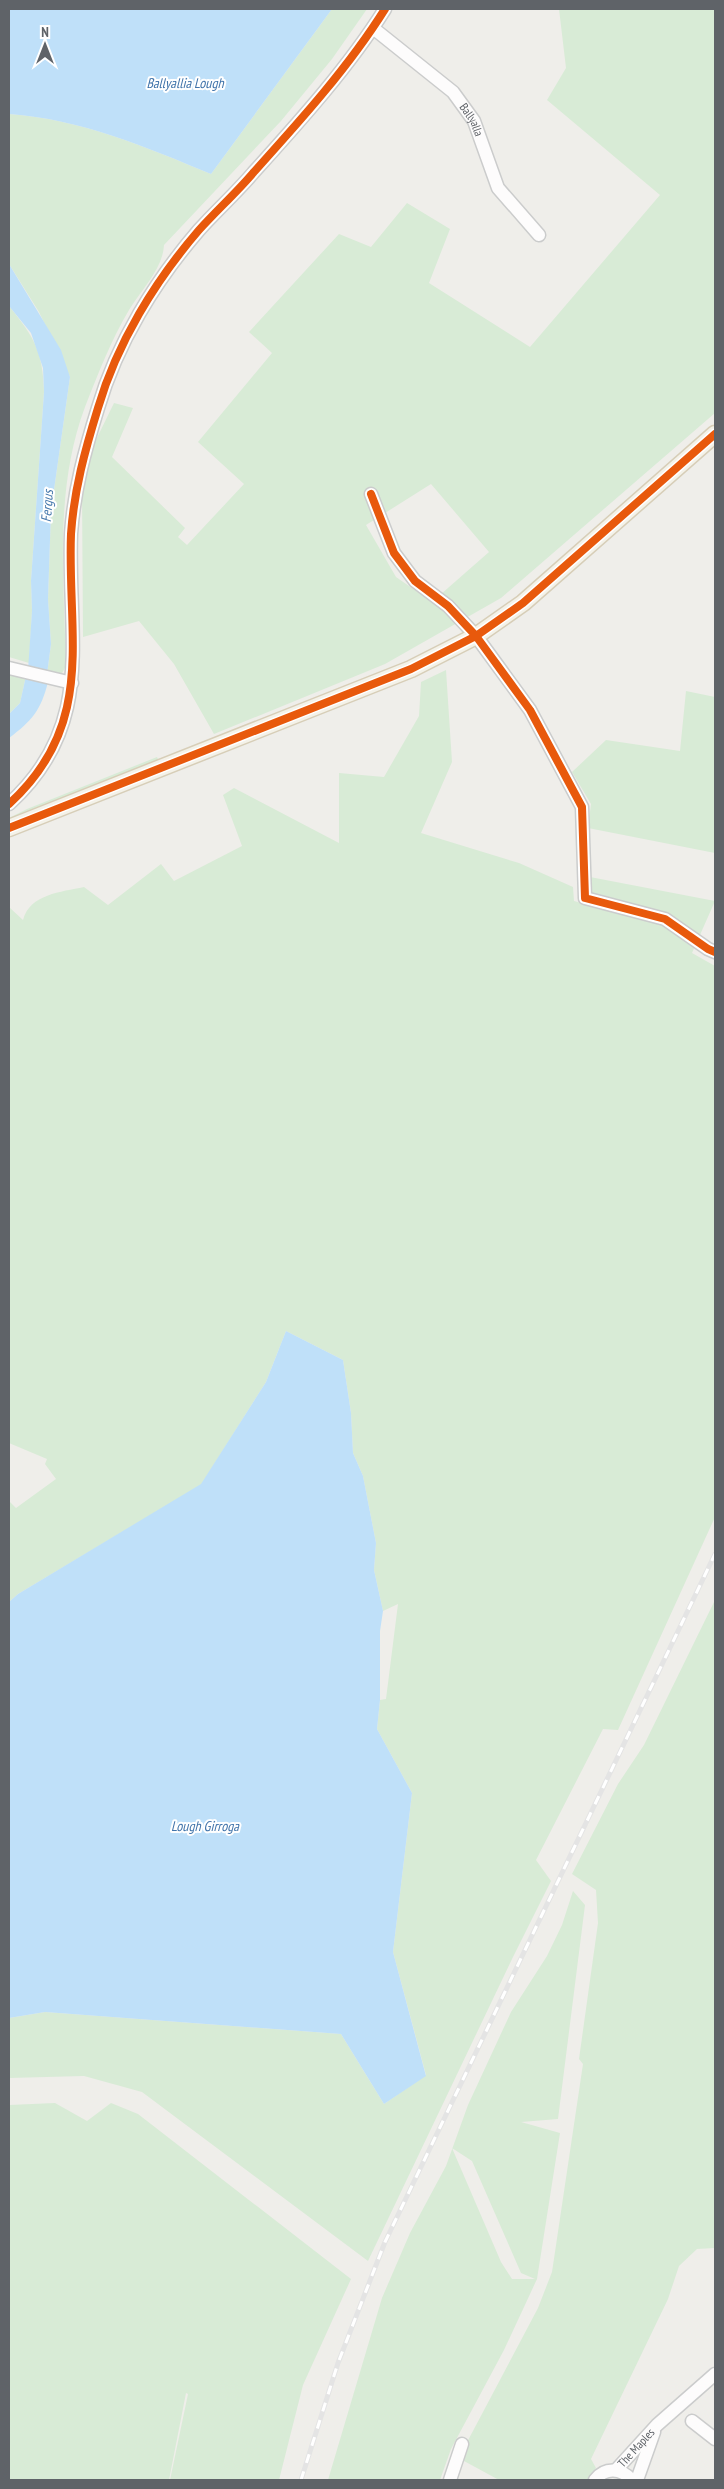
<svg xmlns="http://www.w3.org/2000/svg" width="724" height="2489" viewBox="0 0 724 2489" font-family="'PT Sans Narrow',sans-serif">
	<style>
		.green { fill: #d8ebd6; fill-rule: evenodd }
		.water { fill: #bfe0f9 }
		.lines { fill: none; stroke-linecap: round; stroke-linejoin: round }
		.minor-casing { stroke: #cbcccc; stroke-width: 15 }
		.major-casing { stroke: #d7ceb8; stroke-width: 19 }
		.minor { stroke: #fdfcfc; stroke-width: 12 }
		.major { stroke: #f4f2e9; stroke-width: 16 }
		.rail-casing { stroke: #e4e4e4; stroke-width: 5 }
		.rail { stroke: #fff; stroke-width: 3; stroke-dasharray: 9; stroke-linecap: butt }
		.cycleway-casing { stroke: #fff; stroke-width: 11 }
		.cycleway { stroke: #e8590c; stroke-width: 8 }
		.labels { text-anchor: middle; stroke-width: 4; stroke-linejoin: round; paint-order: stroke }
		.street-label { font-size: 12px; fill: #5f6368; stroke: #fff }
		.water-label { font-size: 14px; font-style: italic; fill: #4174aa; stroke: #fff }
	</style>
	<rect width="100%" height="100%" fill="#efeeea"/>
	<path class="green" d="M 332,9 L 367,9 L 332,59 L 281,121 L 164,245 C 163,269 141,290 129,310 C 111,340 98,374 85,407 C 54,490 64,580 66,666 L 61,675 L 47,674 L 51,644 L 48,599 L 51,511 L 70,377 L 39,312 L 9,264 L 9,114 C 80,119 146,147 211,174 Z
		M 559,9 L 715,9 L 715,413 L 501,598 L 385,664 L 214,734 L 174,664 L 139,621 L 83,637 L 82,491 L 92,448 L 114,403 L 133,408 L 112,457 L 185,528 L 178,537 L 187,545 L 244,484 L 198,442 L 272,353 L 249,332 L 339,234 L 371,247 L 407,203 L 450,229 L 429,283 L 530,347 L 660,195 L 547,100 L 566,68 ZM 431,484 L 489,552 L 432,602 L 396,577 L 366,525 Z
		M 9,306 C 34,337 43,351 44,392 L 31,581 L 32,611 L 29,663 L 9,657 Z
		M 446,670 L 452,762 L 421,833 L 519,863 L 573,887 L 574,901 L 600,908 L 591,894 L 590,877 L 715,901 L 692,953 L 715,966 L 715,1517 L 618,1730 L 603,1729 L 536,1860 L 551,1881 L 512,1959 L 368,2261 L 142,2092 L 84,2076 L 9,2078 L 9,2018 L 45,2012 L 341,2034 L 384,2104 L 426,2075 L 393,1952 L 412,1793 L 377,1729 L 380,1700 L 386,1699 L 398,1604 L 383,1611 L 374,1570 L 376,1543 L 363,1476 L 353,1453 L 351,1413 L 343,1360 L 286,1331 L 266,1382 L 201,1485 L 18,1594 L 9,1602 L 9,1501 L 16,1508 L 56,1479 L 45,1464 L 47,1459 L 9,1443 L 9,907 L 23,920 C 30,894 61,892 84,887 L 108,905 L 161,864 L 174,881 L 242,846 L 223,795 L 234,788 L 339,843 L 339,773 L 384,777 L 419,716 L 421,682 Z
		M 9,671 L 26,676 L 20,703 L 9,714 Z
		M 686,691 L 715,697 L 715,853 L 588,828 L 591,804 L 572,772 L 606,740 L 680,751 Z
		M 157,757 L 160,763 L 9,825 L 9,818 L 27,809 Z
		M 715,1600 L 715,2248 L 697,2249 L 679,2266 L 668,2299 L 591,2459 L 596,2468 L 587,2480 L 499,2480 L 464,2461 L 465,2446 L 538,2308 L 552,2272 L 583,2064 L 579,2059 L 598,1923 L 596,1890 L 572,1874 L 618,1784 L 644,1745 Z
		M 573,1891 L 585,1905 L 558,2119 L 521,2122 L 560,2133 L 537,2279 L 504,2350 L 451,2449 L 440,2480 L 328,2480 L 382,2298 L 410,2233 L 446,2166 L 468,2105 L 511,2012 L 547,1956 L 562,1925 ZM 452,2148 L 472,2161 L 521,2273 L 535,2279 L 512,2279 L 501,2262 Z
		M 55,2103 L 87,2121 L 111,2103 L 138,2114 L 351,2279 L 303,2385 L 279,2480 L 170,2480 L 188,2394 L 186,2393 L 169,2480 L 9,2480 L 9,2105 Z"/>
	<path class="water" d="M 9,9 L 332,9 L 211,174 C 146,147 80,119 9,114 Z
		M 9,264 L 61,350 L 70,377 L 51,511 L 48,599 L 51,644 L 47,674 L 28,670 L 32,611 L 31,581 L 44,392 L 43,368 L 31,333 L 9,306 Z
		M 26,676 L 48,682 C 41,710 32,721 9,738 L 9,714 L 20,703 Z
		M 286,1331 L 343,1360 L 351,1413 L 353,1453 L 363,1476 L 376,1543 L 374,1570 L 383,1611 L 380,1631 L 380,1700 L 377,1729 L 412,1793 L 393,1952 L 426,2076 L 384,2104 L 341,2034 L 45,2012 L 9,2018 L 9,1602 L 18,1594 L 201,1484 L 266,1382 Z"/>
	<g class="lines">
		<defs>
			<g id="minor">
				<path id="s1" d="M 373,28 L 453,92 L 474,121 L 498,188 L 539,235"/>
				<path d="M 371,494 L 394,553 L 415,581 L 448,606 L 476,636 L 530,710 L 582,807 L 585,898 L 665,919 L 708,949 L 715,952"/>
				<path d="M 9,668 L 72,683"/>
				<path d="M 9,804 C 97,724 67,636 71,534 C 74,490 85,450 98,408 C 117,343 155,281 199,230 C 216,211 236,193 253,173 C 299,122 348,68 385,9"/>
				<path d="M 692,2421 L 715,2439"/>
				<path id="s2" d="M 616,2470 L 657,2425 L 715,2374"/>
				<path d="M 450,2480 L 462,2444"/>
				<path d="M 595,2480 C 605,2467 621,2468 632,2480"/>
				<path d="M 637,2480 L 654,2432"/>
			</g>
			<path id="major" d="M 9,828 L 411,669 L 476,636 L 523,603 L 715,434"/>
		</defs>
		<use href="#minor" class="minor-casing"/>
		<use href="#major" class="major-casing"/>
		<use href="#minor" class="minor"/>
		<use href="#major" class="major"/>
		<defs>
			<path id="rail" d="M 301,2480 L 338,2363 L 385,2242 L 715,1554"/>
		</defs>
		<use href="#rail" class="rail-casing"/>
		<use href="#rail" class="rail"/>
		<defs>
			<path id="cycleway" d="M 371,494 L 394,553 L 415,581 L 448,606 L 476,636 L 530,710 L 582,807 L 585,898 L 665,919 L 708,949 L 715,952
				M 9,804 C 97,724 67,636 71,534 C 74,490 85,450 98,408 C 117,343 155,281 199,230 C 216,211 236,193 253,173 C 299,122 348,68 385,9
				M 9,828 L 411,669 L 476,636 L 523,603 L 715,434"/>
		</defs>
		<use href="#cycleway" class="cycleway-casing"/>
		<use href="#cycleway" class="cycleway"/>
	</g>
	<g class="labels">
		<g class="street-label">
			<text dy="4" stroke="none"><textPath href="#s1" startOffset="136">Ballyalla</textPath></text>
			<text dy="4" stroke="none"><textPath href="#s2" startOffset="30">The Maples</textPath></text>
		</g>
		<g class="water-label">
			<text x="185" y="88">Ballyallia Lough</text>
			<text transform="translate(47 506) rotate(-86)" y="5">Fergus</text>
			<text x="205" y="1831">Lough Girroga</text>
		</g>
	</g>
	<rect width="724" height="2489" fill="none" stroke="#5f6368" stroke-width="20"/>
	<g transform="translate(45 45)" stroke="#ffffff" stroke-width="4" paint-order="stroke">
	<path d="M0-4L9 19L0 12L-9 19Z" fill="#5f6368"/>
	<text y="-8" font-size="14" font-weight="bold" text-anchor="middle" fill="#5f6368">N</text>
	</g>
</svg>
